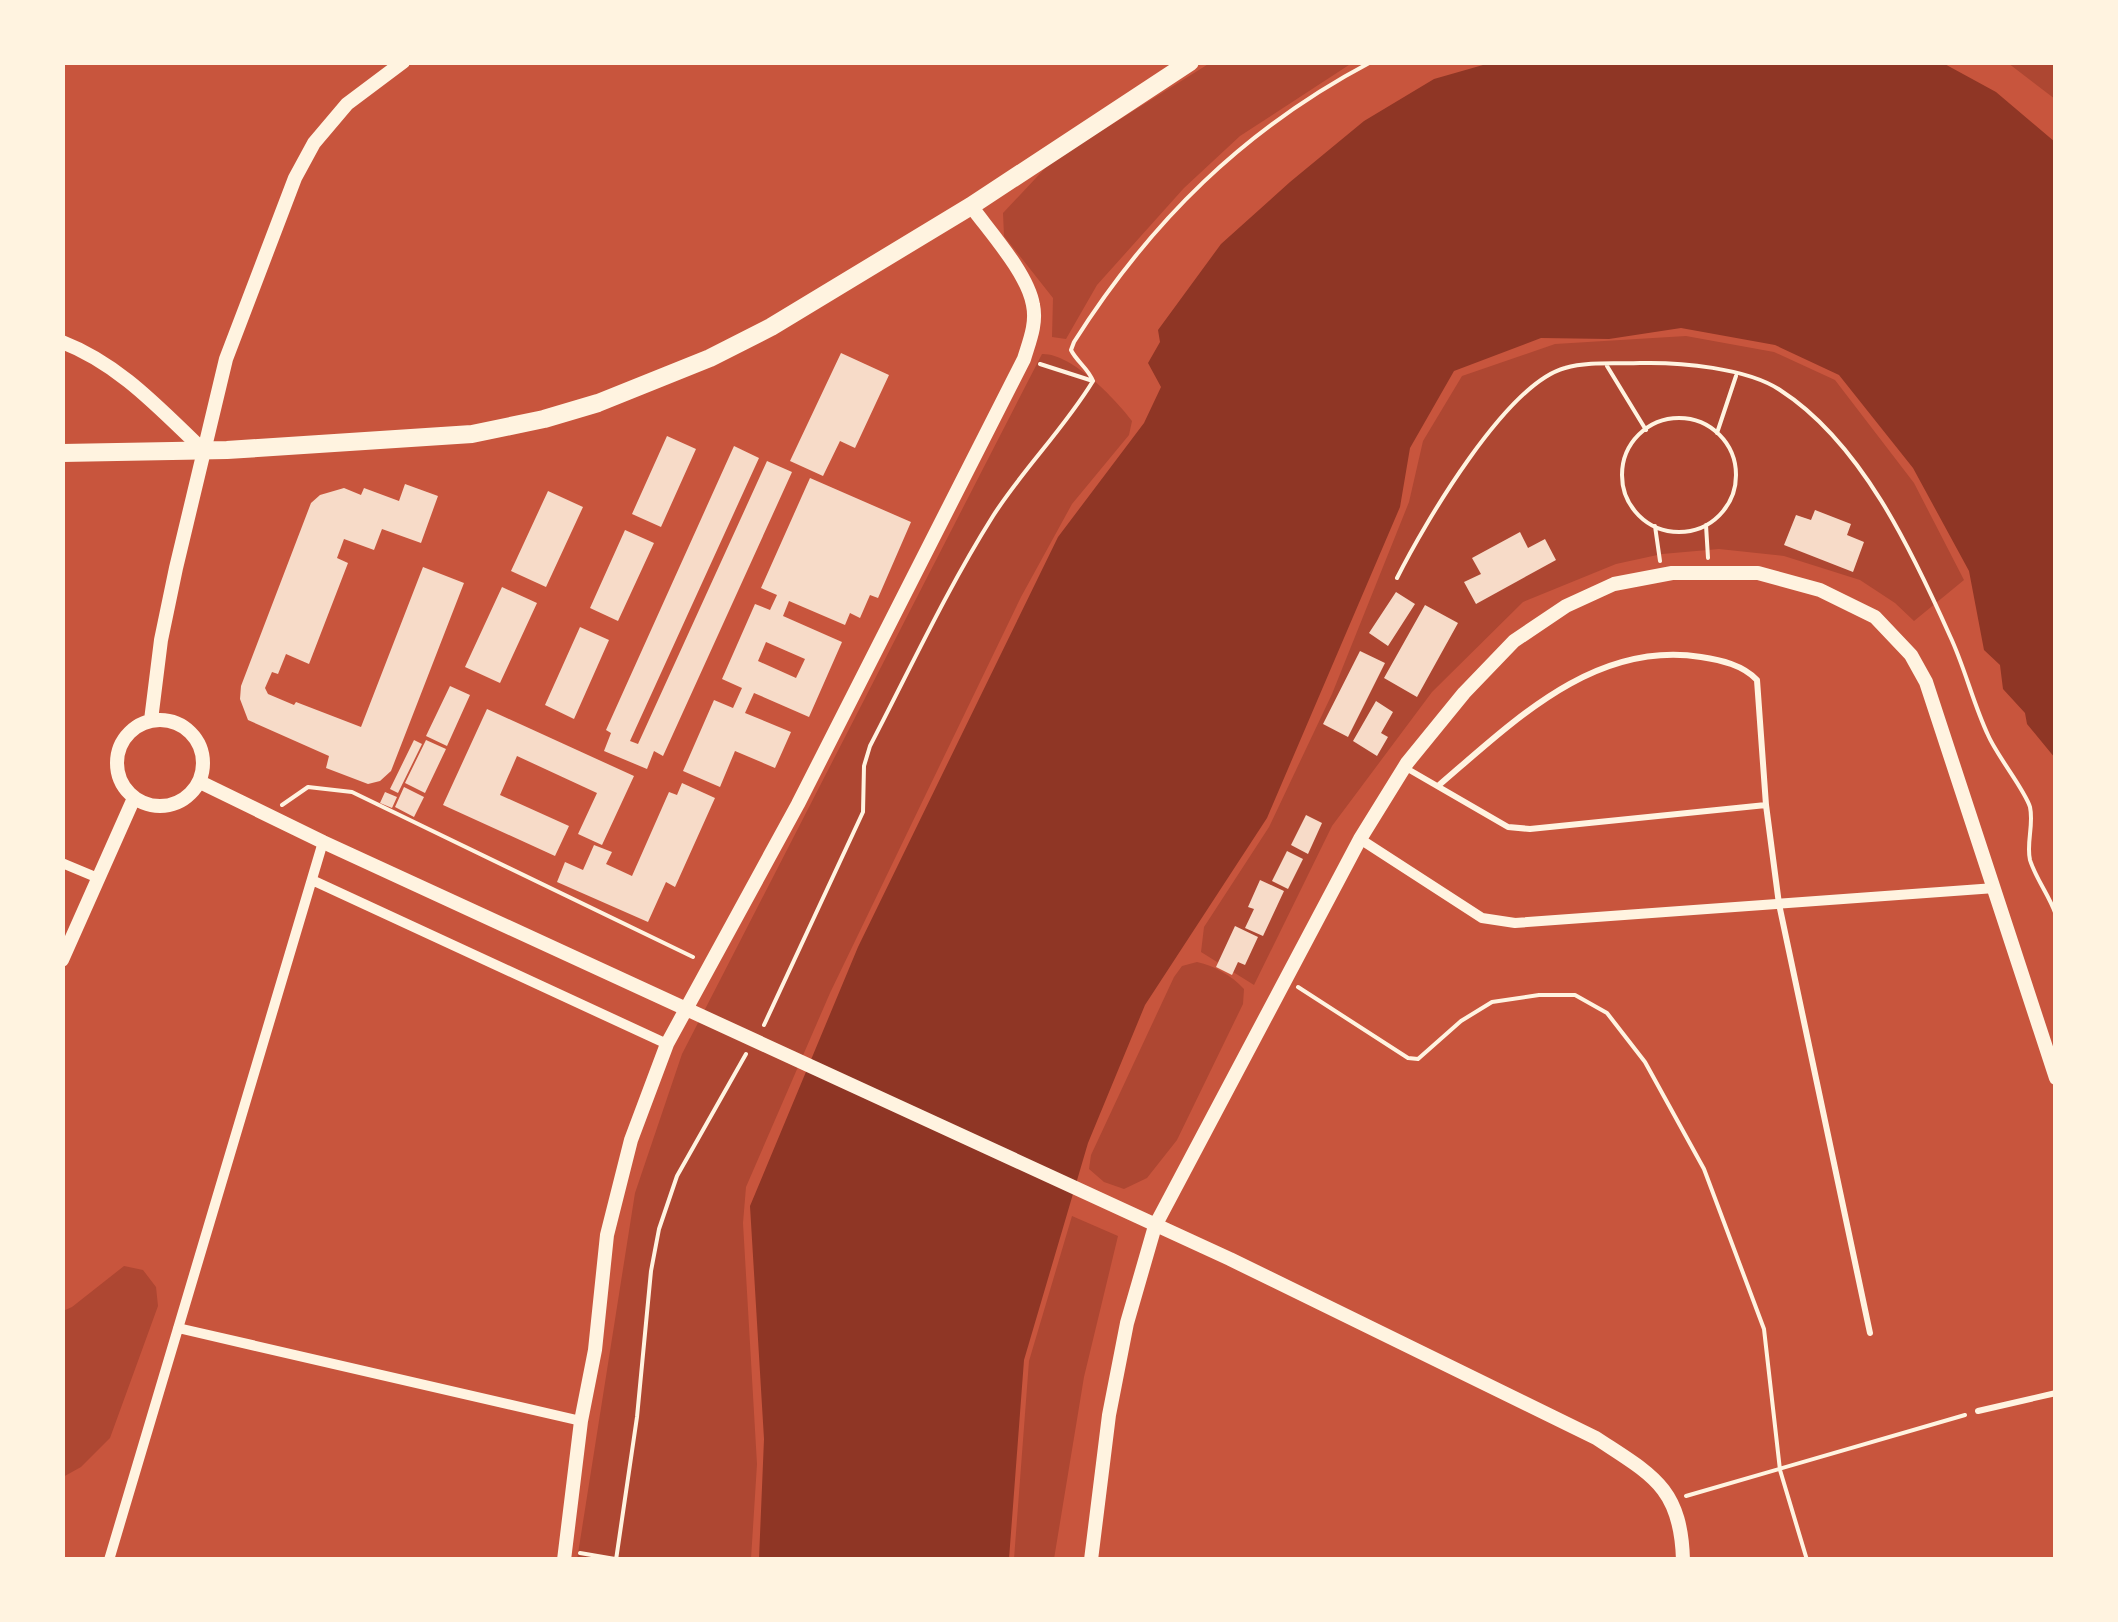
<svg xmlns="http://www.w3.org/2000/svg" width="2118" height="1622" viewBox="0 0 2118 1622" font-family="'Work Sans',sans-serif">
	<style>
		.green { fill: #ae4732 }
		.water { fill: #8f3625 }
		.building { fill: #f7dbc8; fill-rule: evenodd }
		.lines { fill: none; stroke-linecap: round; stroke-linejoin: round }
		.path { stroke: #fff3e0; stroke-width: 4 }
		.service { stroke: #fff3e0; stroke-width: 6 }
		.minor { stroke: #fff3e0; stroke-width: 10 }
		.tertiary { stroke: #fff3e0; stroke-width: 14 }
		.primary { stroke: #fff3e0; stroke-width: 18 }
	</style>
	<rect width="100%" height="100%" fill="#c8553d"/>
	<path class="green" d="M 1210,63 L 1352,63 L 1240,136 L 1184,188 L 1097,285 L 1066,339 L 1052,337 L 1053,298 L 1004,236 L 1003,213 L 1050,163 Z
		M 2008,63 L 2055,63 L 2055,99 Z
		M 1686,336 L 1774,352 L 1835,380 L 1914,483 L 1964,580 L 1914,621 L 1895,603 L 1860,580 L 1784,556 L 1719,549 L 1662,554 L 1616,564 L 1523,602 L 1432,692 L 1332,826 L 1254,985 L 1201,952 L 1204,927 L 1269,827 L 1332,694 L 1409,502 L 1423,441 L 1462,376 L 1555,344 Z
		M 1042,354 C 1071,353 1115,398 1132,421 L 1129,435 L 1072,504 L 1021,597 L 830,993 L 746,1187 L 743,1223 L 757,1464 L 751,1559 L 577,1560 L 635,1193 L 682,1054 Z
		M 1197,962 C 1215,966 1232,976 1244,989 L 1243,1004 L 1177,1140 L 1147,1178 L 1124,1189 L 1104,1182 L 1089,1169 L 1091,1155 L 1174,977 L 1182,966 Z
		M 1072,1216 L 1118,1236 L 1084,1377 L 1054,1559 L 1014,1559 L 1029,1361 Z
		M 124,1266 L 143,1270 L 156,1287 L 158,1306 L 110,1438 L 81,1467 L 63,1477 L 63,1311 L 72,1307 Z"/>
	<path class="water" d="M 1941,62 L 1996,92 L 2055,142 L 2055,758 L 2027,724 L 2025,713 L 2003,689 L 2000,665 L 1984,650 L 1969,571 L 1913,468 L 1839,375 L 1775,345 L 1681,328 L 1609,339 L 1541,338 L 1454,371 L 1410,448 L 1400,507 L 1267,818 L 1145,1005 L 1088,1143 L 1024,1360 L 1009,1559 L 759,1559 L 764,1439 L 750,1206 L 858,947 L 1058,537 L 1144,423 L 1161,387 L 1148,363 L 1160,342 L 1158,330 L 1221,244 L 1290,182 L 1364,121 L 1434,79 L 1490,63 Z"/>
	<path class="building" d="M 841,353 L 889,375 L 855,448 L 840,441 L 823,476 L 790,461 Z
		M 667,436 L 696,449 L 661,527 L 632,514 Z
		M 734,446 L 759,458 L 630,741 L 638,744 L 767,461 L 792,472 L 663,756 L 654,751 L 647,769 L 604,751 L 611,733 L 606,730 Z
		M 810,478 L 911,522 L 878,598 L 870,595 L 860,618 L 850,613 L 845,625 L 789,601 L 783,616 L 842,642 L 809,717 L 754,693 L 745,713 L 791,732 L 775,768 L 735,751 L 720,787 L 683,771 L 714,700 L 733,708 L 742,688 L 722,679 L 755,604 L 770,610 L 777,595 L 761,588 ZM 766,642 L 805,659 L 796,678 L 758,661 Z
		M 405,484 L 438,496 L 421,543 L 382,529 L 374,550 L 344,539 L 337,558 L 348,563 L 309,664 L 286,654 L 278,674 L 272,672 L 265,688 L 268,694 L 294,705 L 296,702 L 361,727 L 423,567 L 464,583 L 391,771 L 380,781 L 368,784 L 326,768 L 329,756 L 248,720 L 240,699 L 241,686 L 311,503 L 320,495 L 344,488 L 361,495 L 364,488 L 399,501 Z
		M 548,491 L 583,507 L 546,587 L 511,571 Z
		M 1815,510 L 1851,524 L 1847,535 L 1864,542 L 1853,572 L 1784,545 L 1796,515 L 1811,520 Z
		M 625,530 L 654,543 L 618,621 L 590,608 Z
		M 1520,532 L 1528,548 L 1545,539 L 1556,560 L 1476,604 L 1464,582 L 1481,574 L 1472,558 Z
		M 502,587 L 537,603 L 500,683 L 465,667 Z
		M 1396,592 L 1415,604 L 1388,646 L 1369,633 Z
		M 1425,605 L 1458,623 L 1417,697 L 1384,678 Z
		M 580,627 L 609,640 L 574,719 L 545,705 Z
		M 1360,651 L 1385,663 L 1348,737 L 1323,724 Z
		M 450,686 L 470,695 L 447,746 L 426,736 Z
		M 1376,701 L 1393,712 L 1381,733 L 1388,737 L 1377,756 L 1353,741 Z
		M 487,709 L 634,776 L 602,845 L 578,834 L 597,793 L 517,756 L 500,795 L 569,826 L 555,856 L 443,805 Z
		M 414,740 L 422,744 L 398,793 L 390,789 Z
		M 426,740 L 446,749 L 425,793 L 405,783 Z
		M 682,783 L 715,798 L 675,887 L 666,882 L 648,922 L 557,882 L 565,862 L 583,870 L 594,845 L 612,852 L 606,864 L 632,876 L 669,792 L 677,795 Z
		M 404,787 L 424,797 L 414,817 L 395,807 Z
		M 385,792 L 397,797 L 392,808 L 380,803 Z
		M 1306,815 L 1322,823 L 1308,854 L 1291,845 Z
		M 1287,851 L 1303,859 L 1288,889 L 1272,881 Z
		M 1260,880 L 1284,891 L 1263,936 L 1245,928 L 1254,909 L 1248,907 Z
		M 1235,926 L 1258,937 L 1245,965 L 1238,962 L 1232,975 L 1216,967 Z"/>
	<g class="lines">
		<path class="path" d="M 1040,364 L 1093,381
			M 1607,366 L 1646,430
			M 1093,381 C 1088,368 1077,362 1071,350 L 1074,342 C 1150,222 1244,129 1371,62
			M1622 475a57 57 0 1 1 114 0a57 57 0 1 1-114 0Z
			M 1717,433 L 1736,376
			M 1706,525 L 1708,558
			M 1655,526 L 1660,561
			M 1397,578 C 1424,524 1506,384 1565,368 C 1588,361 1616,364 1640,363 C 1680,362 1747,368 1780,390 C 1861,442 1912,551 1950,636 C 1965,668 1973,703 1988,735 C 1997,756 2025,790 2030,807 C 2034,825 2026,843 2030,860 C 2036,879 2049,895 2056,915
			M 282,805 L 308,787 L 352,792 L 693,957
			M 1298,987 L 1408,1058 L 1418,1059 L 1461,1021 L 1492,1002 L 1539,995 L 1575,995 L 1607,1013 L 1645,1062 L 1704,1169 L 1764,1329 L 1780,1470 L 1807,1560
			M 764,1025 L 863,812 L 864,766 L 870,746 C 910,669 947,589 993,516 C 1023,469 1063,430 1093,381
			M 1686,1496 L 1965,1415
			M 580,1553 L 615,1559
			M 616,1560 L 637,1417 L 651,1271 L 659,1229 L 677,1176 L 746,1054"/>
		<path class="service" d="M 1406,768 L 1508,827 L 1530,829 L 1766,805
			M 1438,786 C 1513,722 1594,640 1701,657 C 1721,660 1743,665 1757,680 L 1766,805 L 1779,904 L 1870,1333
			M 1978,1411 L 2056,1393"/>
		<path class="minor" d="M 1360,839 L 1482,918 L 1515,923 L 1995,888
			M 62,863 L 98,878
			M 312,880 L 667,1044
			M 178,1328 L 581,1421
			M 109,1560 L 323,842"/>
		<path class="tertiary" d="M 62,342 C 119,364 159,408 202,449
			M117 763a43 43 0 1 1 86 0a43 43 0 1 1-86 0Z
			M 151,720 L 161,640 L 176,568 L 226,359 L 295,178 L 314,143 L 347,104 L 403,62
			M 200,782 L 323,842 L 1230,1259 L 1596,1438 C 1652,1475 1681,1487 1683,1560
			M 62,960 L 134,798
			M 564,1560 L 581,1421 L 595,1350 L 607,1235 L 631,1140 L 667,1044 L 798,804 L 1024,359 C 1029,342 1037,324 1033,305 C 1028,274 990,232 971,206
			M 1091,1560 L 1109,1415 L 1127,1323 L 1155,1226 L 1360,839 L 1407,763 L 1464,693 L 1514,641 L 1566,606 L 1614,584 L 1672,573 L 1758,573 L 1820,590 L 1875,617 L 1911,655 L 1926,682 L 2056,1078"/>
		<path class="primary" d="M 62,453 L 227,450 L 472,434 L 544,419 L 598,403 L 710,358 L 771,327 L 971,206 L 1190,62"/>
	</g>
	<rect width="2118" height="1622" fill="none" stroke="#fff3e0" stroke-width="130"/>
</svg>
